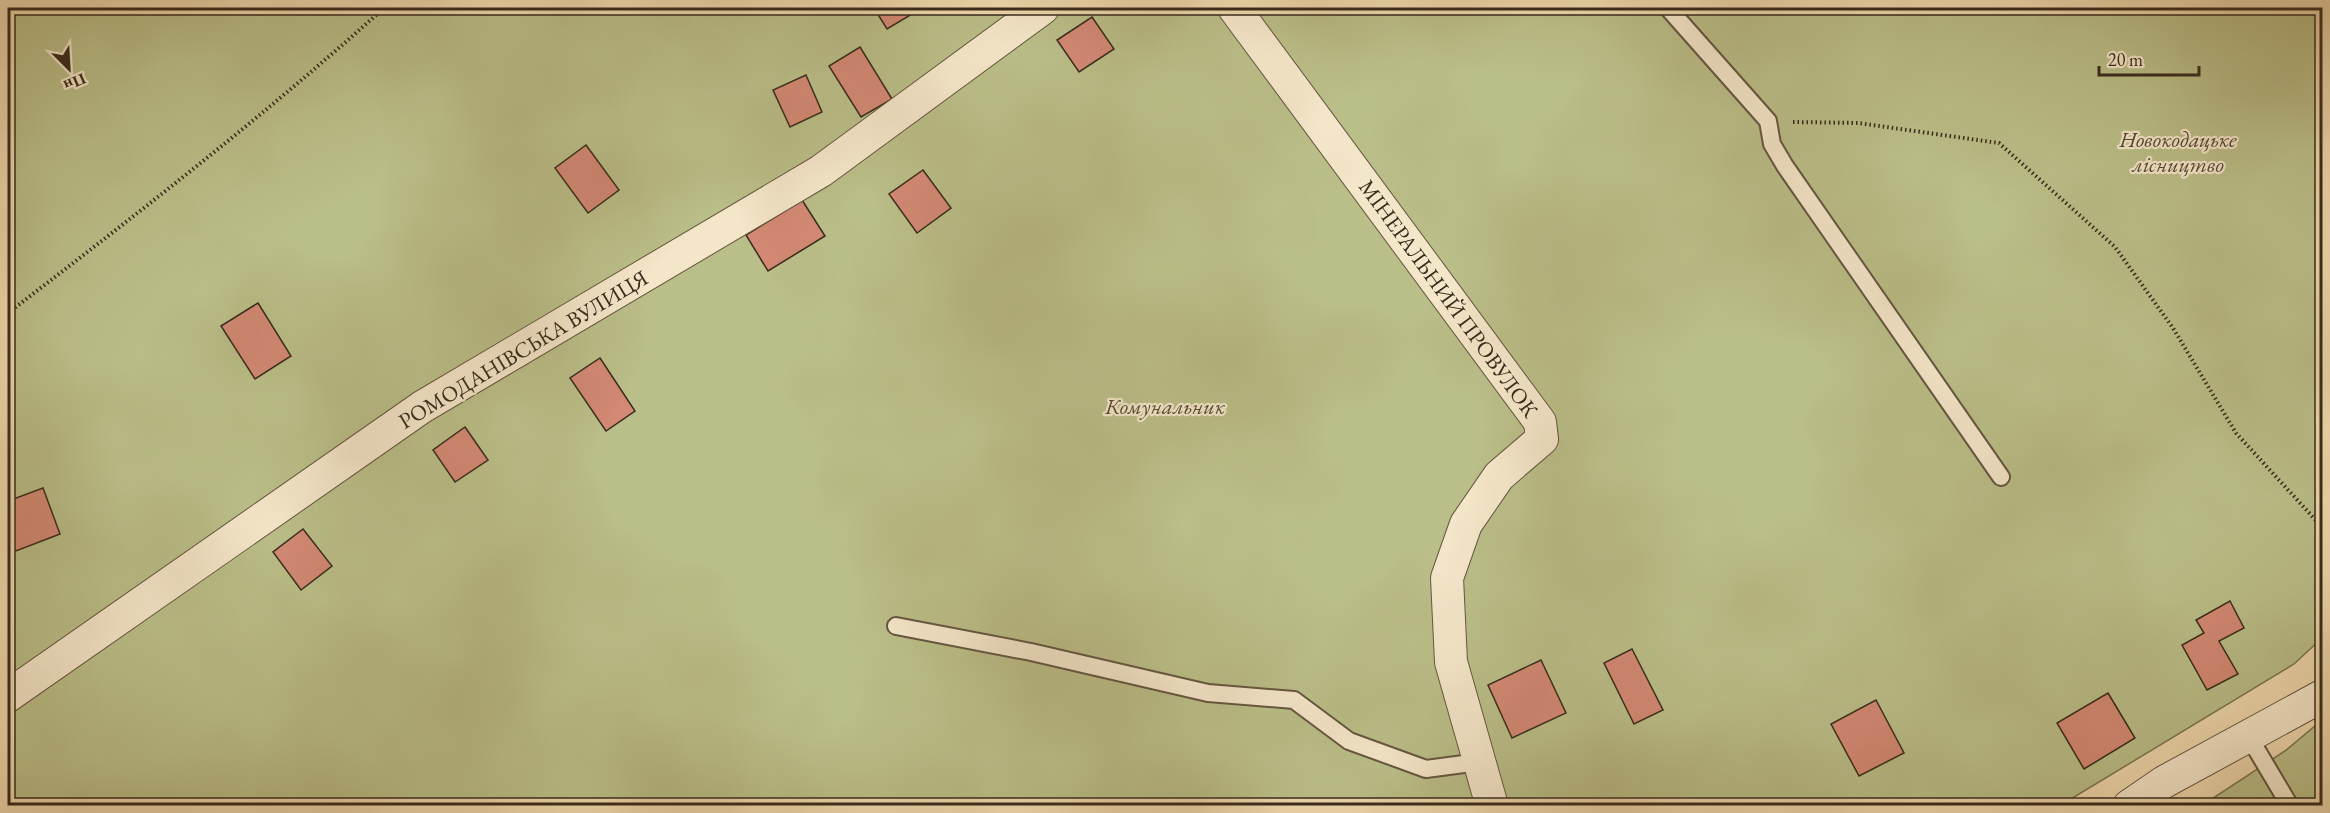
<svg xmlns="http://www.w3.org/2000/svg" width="2330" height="813" viewBox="0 0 2330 813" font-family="'EB Garamond',serif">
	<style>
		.green { fill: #babe88; stroke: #787452; stroke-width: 1.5 }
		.building { fill: #d38974; stroke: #372b1c; stroke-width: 1.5 }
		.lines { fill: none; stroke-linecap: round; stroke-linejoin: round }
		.service-casing { stroke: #655640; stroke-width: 20 }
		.minor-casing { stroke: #655640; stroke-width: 34 }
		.path { stroke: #372b1c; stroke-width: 4; stroke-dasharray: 1.5 3; stroke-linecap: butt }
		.service { stroke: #f4e6c9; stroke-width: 16 }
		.minor { stroke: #f4e6c9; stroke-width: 32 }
		.labels { text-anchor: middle; stroke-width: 4.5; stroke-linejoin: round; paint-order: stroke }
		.park-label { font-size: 22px; font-style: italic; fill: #514832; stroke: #f4e6c9 }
		.street-label { font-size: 22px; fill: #372b1c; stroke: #f4e6c9 }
	</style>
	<rect width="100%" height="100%" fill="#eed8ac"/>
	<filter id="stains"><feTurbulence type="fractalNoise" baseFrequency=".00333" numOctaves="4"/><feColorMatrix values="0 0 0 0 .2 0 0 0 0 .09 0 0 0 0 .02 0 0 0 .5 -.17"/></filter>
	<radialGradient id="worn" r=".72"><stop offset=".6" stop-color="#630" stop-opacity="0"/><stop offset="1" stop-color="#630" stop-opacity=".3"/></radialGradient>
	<path class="green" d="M 8,8 L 2322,8 L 2322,638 L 2294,664 L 2061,805 L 8,805 Z
		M 2322,720 L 2322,805 L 2201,806 L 2285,751 Z"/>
	<path class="building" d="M 874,8 L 922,8 L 887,29 Z
		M 1092,17 L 1114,49 L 1079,72 L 1057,40 Z
		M 860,47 L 892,99 L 861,117 L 829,66 Z
		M 806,75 L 822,112 L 790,127 L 773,90 Z
		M 586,145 L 619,190 L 588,213 L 555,168 Z
		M 923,170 L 951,208 L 917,233 L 889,194 Z
		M 802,200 L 825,236 L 768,271 L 746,235 Z
		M 258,303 L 291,356 L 255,379 L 221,326 Z
		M 600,358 L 635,411 L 606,431 L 570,378 Z
		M 465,427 L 488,460 L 455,482 L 433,450 Z
		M 43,488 L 60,534 L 8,554 L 8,501 Z
		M 303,529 L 332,566 L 301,590 L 273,552 Z
		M 2230,601 L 2244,628 L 2219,641 L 2238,674 L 2207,690 L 2182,645 L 2204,633 L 2196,620 Z
		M 1632,649 L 1663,710 L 1634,724 L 1604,663 Z
		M 1541,660 L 1566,713 L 1512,738 L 1488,685 Z
		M 2108,693 L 2135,738 L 2084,769 L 2057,723 Z
		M 1876,700 L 1904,753 L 1859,776 L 1831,724 Z"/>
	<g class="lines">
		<defs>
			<path id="service" d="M 1668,8 L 1768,121 L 1772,144 L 1785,166 L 2001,477
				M 896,626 L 1031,652 L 1208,693 L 1294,700 L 1349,741 L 1426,769 L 1479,762
				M 2249,737 L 2290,806"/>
			<path id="minor" d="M 1234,8 L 1540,422 L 1542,439 L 1499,476 L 1466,524 L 1447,578 L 1451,662 L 1492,806
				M 8,696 L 422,407 L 821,171 L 1043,8
				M 2129,806 L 2164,782 L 2322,696"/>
		</defs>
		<use href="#service" class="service-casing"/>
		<use href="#minor" class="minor-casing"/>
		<path class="path" d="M 1793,122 L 1858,123 L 1999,143 L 2115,247 L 2173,328 L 2236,433 L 2322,527
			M 8,313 C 136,215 264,116 384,8"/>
		<use href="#service" class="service"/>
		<use href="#minor" class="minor"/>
	</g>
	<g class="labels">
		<g class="park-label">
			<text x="2178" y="147">Новокодацьке<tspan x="2178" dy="25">лісництво</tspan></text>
			<text x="1165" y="414">Комунальник</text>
		</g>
		<g class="street-label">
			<text transform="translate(1449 298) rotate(54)" y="8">МІНЕРАЛЬНИЙ ПРОВУЛОК</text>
			<text transform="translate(523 349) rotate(-31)" y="8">РОМОДАНІВСЬКА ВУЛИЦЯ</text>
		</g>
	</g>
	<rect width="2330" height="813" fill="none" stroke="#eed8ac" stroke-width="30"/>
	<rect x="9" y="9" width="2312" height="795" fill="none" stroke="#372b1c" stroke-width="3"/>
	<rect x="15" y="15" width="2300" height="783" fill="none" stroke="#372b1c" stroke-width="1.5"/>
	<g transform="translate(69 69) rotate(156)" stroke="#f4e6c9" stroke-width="4.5" paint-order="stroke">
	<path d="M0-4.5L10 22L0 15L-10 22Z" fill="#372b1c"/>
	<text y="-9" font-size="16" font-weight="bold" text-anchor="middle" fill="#372b1c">Пн</text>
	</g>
	<path d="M2099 66v9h100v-9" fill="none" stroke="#372b1c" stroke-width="3"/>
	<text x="2108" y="66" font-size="18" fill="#372b1c" stroke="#f4e6c9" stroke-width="4.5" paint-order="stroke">20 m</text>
	<rect width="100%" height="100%" filter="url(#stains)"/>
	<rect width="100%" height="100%" fill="url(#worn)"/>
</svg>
